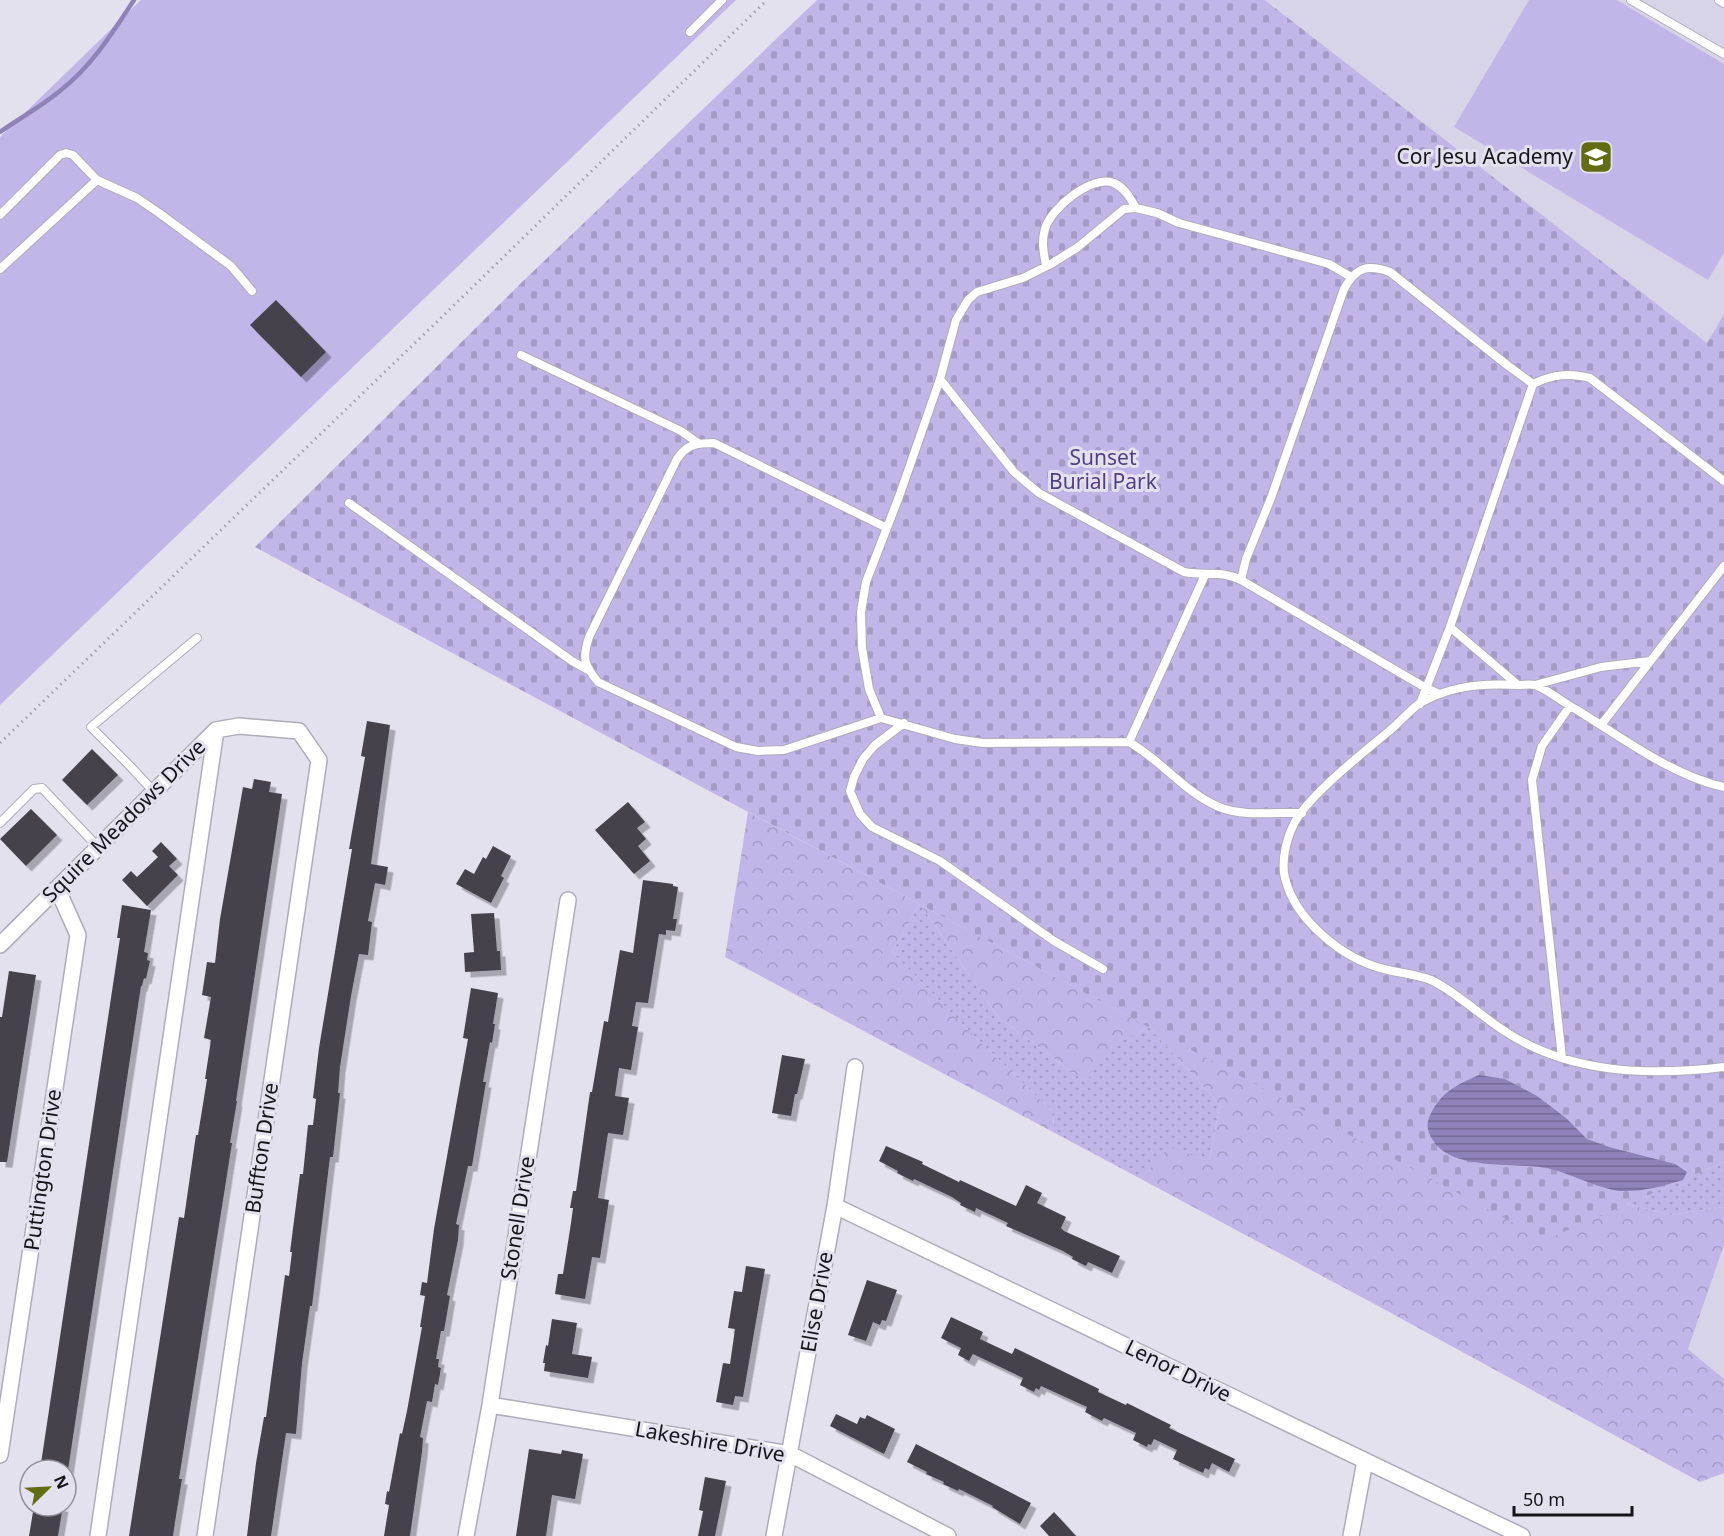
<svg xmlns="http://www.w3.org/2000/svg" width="1724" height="1536" viewBox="0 0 1724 1536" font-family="'Noto Sans',sans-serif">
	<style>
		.built { fill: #d8d4e8 }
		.grass { fill: url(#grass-dots) }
		.forest { fill: url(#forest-crowns) }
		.cemetery { fill: url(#cemetery-stones) }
		.pitch { fill: #c2b5e8 }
		.water { fill: url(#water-rules) }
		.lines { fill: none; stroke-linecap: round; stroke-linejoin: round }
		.stream { stroke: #9082b8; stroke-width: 4.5 }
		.building { fill: #44424c; filter: url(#shadow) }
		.lane-casing { stroke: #aeacb8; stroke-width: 10 }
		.street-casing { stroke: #aeacb8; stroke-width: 18 }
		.path { stroke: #a4a1ab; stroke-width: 3; stroke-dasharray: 1.5 4.5; stroke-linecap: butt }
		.lane { stroke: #fff; stroke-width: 8 }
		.street { stroke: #fff; stroke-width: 15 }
		.labels { text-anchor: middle; stroke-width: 6; stroke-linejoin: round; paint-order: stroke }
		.poi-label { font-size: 21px; fill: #151418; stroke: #e4e1ee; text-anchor: end }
		.park-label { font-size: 21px; fill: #543e83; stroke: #e4e1ee }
		.street-label { font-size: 21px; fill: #151418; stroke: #e4e1ee }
	</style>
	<defs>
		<pattern id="grass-dots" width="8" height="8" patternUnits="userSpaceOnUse" patternTransform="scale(1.5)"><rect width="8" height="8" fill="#c2b5e8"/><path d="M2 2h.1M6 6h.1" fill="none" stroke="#a69bc6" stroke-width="1.8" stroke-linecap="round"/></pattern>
		<pattern id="forest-crowns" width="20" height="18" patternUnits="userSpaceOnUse" patternTransform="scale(1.5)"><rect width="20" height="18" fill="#c2b5e8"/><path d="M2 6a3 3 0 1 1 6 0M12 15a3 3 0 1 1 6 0" fill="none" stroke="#a69bc6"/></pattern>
		<pattern id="cemetery-stones" width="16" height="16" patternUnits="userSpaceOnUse" patternTransform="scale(1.5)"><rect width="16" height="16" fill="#c2b5e8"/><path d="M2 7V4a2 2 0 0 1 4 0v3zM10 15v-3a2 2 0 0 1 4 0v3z" fill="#a69bc6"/></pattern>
		<pattern id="water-rules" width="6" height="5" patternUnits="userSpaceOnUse" patternTransform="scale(1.5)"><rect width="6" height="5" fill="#9082b8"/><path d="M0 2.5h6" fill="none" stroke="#746995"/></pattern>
		<filter id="shadow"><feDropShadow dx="5.5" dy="5.5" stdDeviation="0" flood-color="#0004"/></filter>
	</defs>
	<rect width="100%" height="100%" fill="#e4e1ee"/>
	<path class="built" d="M 1265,0 L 1724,0 L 1724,314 L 1707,343 Z
		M 1724,1245 L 1724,1379 L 1688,1349 Z"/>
	<path class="grass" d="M 920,904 L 998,1017 L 1086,1082 L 1109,1046 L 1149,1027 L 1220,1105 L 1209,1161 L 1169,1148 L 1141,1179 L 1053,1132 L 1054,1113 L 965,1027 L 892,952 Z
		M 1724,1162 L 1724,1207 L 1670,1215 L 1627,1204 Z"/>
	<path class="forest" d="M 748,812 L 1149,1027 L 1627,1204 L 1670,1215 L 1724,1207 L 1724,1245 L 1688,1349 L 1724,1379 L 1724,1473 L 1700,1482 L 1380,1307 L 1141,1179 L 1169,1147 L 1209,1161 L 1220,1105 L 1149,1027 L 1110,1046 L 1086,1082 L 998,1017 L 920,904 L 892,952 L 965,1027 L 1054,1113 L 1053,1132 L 725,957 Z"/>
	<path class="cemetery" d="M 817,0 L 1265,0 L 1707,343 L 1724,314 L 1724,1162 L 1545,1240 L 255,547 L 519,285 Z"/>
	<path class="pitch" d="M 141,0 L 736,0 L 0,705 L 0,137 Z
		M 1529,0 L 1617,0 L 1724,64 L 1724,253 L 1708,280 L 1454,127 Z"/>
	<path class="water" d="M 1479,1075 L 1505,1079 L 1537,1096 L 1566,1118 L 1587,1139 L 1609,1147 L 1675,1164 L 1687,1172 L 1683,1180 C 1663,1186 1642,1192 1621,1191 C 1602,1190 1571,1174 1551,1169 C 1517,1161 1452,1173 1432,1139 C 1428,1132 1426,1125 1429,1118 C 1439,1093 1456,1085 1479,1075 Z"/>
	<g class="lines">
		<path class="stream" d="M 0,132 C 20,118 42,106 61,90 C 92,66 113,32 134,0"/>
	</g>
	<path class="building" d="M 276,300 L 326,352 L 301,377 L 250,325 Z
		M 367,721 L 390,725 L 371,864 L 388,867 L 385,885 L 375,883 L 368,921 L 372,922 L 368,955 L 359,954 L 351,996 L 340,1067 L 338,1093 L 340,1093 L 333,1157 L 330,1157 L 312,1306 L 310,1306 L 302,1363 L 296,1434 L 286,1433 L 271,1536 L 247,1536 L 256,1463 L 264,1417 L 266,1417 L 285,1275 L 289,1276 L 292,1252 L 290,1252 L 300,1174 L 303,1174 L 308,1125 L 313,1125 L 316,1099 L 313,1098 L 319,1048 L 352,849 L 349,849 L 365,757 L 361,756 Z
		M 92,749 L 118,775 L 87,805 L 62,780 Z
		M 254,779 L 271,782 L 269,792 L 282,794 L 236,1101 L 237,1101 L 230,1143 L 232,1143 L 179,1479 L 182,1479 L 175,1522 L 173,1536 L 129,1536 L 179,1217 L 184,1218 L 196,1135 L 198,1135 L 207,1079 L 205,1079 L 211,1040 L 204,1038 L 211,997 L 202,995 L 205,975 L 207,962 L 215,963 L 220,919 L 243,787 L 252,789 Z
		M 628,802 L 645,822 L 637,828 L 646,839 L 638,846 L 650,861 L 634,874 L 595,830 Z
		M 31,809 L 57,835 L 26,866 L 0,839 Z
		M 161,842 L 177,859 L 169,866 L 178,875 L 147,906 L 122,880 L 131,871 L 137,877 L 158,857 L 152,851 Z
		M 493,846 L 511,856 L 501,876 L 504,878 L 491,903 L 456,884 L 465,869 L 474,874 L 483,857 L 486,859 Z
		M 643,880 L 673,884 L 673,886 L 678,887 L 673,919 L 677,919 L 675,931 L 666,930 L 666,935 L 659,934 L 648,1003 L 636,1002 L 632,1026 L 638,1027 L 631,1070 L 619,1068 L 615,1096 L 629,1098 L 623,1135 L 608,1133 L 598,1198 L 609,1200 L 600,1258 L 592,1257 L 585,1299 L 555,1294 L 558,1274 L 563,1274 L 571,1223 L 573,1208 L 570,1208 L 573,1191 L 576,1191 L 590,1092 L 592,1092 L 604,1021 L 608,1022 L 620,950 L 633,953 Z
		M 122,905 L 151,910 L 144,952 L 148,953 L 147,960 L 150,961 L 146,979 L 144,978 L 142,986 L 141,986 L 68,1470 L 40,1470 L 120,938 L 117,938 Z
		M 494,913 L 497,951 L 500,951 L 501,970 L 465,972 L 464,953 L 474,952 L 471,914 Z
		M 9,971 L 36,975 L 7,1162 L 0,1162 L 0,1017 L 2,1017 Z
		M 471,988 L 498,993 L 493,1024 L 495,1024 L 492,1043 L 490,1042 L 483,1082 L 486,1082 L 472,1166 L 468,1166 L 456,1224 L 459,1225 L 458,1240 L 447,1295 L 450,1296 L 444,1331 L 441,1331 L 436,1359 L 439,1359 L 438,1367 L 441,1368 L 438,1385 L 435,1384 L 432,1402 L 427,1401 L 420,1437 L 423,1438 L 422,1452 L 410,1536 L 384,1536 L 389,1505 L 385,1504 L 387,1491 L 389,1492 L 400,1433 L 402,1434 L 407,1411 L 422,1327 L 420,1327 L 425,1296 L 420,1295 L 422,1282 L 427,1283 L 434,1229 L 468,1039 L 463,1038 Z
		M 782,1055 L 805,1059 L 797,1094 L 795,1094 L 791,1116 L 772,1113 Z
		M 886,1146 L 923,1162 L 922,1164 L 959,1182 L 960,1180 L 1016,1206 L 1026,1185 L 1042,1193 L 1037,1203 L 1066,1217 L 1061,1228 L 1064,1231 L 1120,1256 L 1112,1273 L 1088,1262 L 1086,1266 L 1072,1259 L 1073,1257 L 1063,1251 L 1006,1226 L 1008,1223 L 976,1208 L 975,1212 L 960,1205 L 961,1203 L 952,1197 L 914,1179 L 913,1181 L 897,1173 L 898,1171 L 879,1161 Z
		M 746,1266 L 765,1269 L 743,1397 L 735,1396 L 733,1405 L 716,1402 L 723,1363 L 730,1364 L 735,1329 L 728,1328 L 734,1291 L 742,1292 Z
		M 867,1280 L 897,1290 L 886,1321 L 882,1320 L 880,1325 L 873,1322 L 866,1341 L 848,1335 Z
		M 951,1317 L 983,1332 L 980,1339 L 1012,1354 L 1015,1348 L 1099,1389 L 1098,1392 L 1126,1405 L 1127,1403 L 1171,1425 L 1169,1428 L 1235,1459 L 1229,1472 L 1212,1463 L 1209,1470 L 1205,1468 L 1203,1473 L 1173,1459 L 1177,1450 L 1154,1439 L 1151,1445 L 1148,1444 L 1147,1447 L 1133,1440 L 1136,1433 L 1104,1418 L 1102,1421 L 1085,1412 L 1087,1407 L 1041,1386 L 1039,1390 L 1036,1388 L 1034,1392 L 1020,1385 L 1023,1378 L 973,1354 L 969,1361 L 958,1355 L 961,1348 L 941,1338 Z
		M 552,1319 L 577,1323 L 572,1354 L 592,1357 L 588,1378 L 544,1371 L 545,1363 L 543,1363 L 546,1345 L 548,1346 Z
		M 836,1414 L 857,1424 L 860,1417 L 865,1419 L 867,1415 L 895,1429 L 884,1454 L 830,1426 Z
		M 916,1444 L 1031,1503 L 1020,1524 L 992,1507 L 993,1506 L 959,1489 L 958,1491 L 943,1484 L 944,1482 L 926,1474 L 927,1472 L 907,1462 Z
		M 529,1449 L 561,1454 L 562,1450 L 583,1454 L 575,1499 L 552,1495 L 546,1536 L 516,1536 Z
		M 705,1477 L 726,1481 L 715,1536 L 698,1536 L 703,1511 L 699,1510 Z
		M 34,1506 L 63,1506 L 58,1536 L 29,1536 Z
		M 1054,1512 L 1076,1536 L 1049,1536 L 1040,1526 Z"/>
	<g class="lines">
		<defs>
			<path id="lane" d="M 1631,0 L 1724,54
				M 1719,0 L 1724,3
				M 690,32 L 722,0
				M 0,215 L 60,155 L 66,153 L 73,155 L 97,180
				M 1046,266 C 1044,254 1041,242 1045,229 C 1051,208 1092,174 1114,183 C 1125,188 1130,198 1136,208
				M 0,269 L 97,180 L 137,198 L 159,213 L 231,266 L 252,291
				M 521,355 L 681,431 L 698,443
				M 940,379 L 1014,472 L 1039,493 L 1184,572 C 1205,576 1221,570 1241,580 L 1426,688 L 1439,694
				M 349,503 L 572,661 L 588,670
				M 887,528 L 714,443 C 697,443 687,444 677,459 L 589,637 C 582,658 584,665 598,682 L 736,747 L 758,751 L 784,750 L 881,718 L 955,739 L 983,743 L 1129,742 C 1161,760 1185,793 1219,807 C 1243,817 1276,812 1302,813
				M 1241,580 L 1246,559 L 1271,498 L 1344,289 C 1356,267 1367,264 1390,272 L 1507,365 L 1533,384
				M 1450,627 L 1518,685
				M 1535,685 L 1601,667 L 1650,661
				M 1420,704 L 1450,627 L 1533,384 C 1553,374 1569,373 1590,378 L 1724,481
				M 881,718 L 869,689 L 862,648 L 861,612 L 866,582 L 900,494 L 940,379 L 956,320 L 968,300 L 977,292 L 1023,278 L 1051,264 L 1078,247 L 1124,209 L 1136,208 L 1157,213 L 1179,223 L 1329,264 L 1351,277
				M 904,723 L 875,745 L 863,759 L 854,777 L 850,791 L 860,814 L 872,827 L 940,861 L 1054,941 L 1103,969
				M 1601,725 L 1724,566
				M 1129,742 L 1205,575
				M 1724,787 C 1673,776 1621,737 1577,710 C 1565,704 1547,689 1535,685 C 1531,684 1524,685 1519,685 C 1492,684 1465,684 1440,694 C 1433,696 1426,700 1420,703 C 1409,711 1399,723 1388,732 C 1364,752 1304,799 1293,826 C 1286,840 1281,863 1285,878 C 1295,920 1343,959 1384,969 C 1399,973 1415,974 1431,980 C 1455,991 1482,1017 1506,1032 C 1570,1074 1650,1076 1724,1067
				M 154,792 L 130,766 L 91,727 L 197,638
				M 0,823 L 34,789 L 42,788 L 98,847
				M 1562,1058 L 1532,780 L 1542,746 L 1570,706"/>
			<path id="street" d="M 0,945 L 216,730 L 239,726 L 299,731 L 319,760 L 205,1536
				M 835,1206 L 1522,1536
				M 490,1405 L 790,1454 L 948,1536
				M 0,1455 L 78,935 L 57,888
				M 98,1536 L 216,730
				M 466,1536 L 490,1405 L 568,900
				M 774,1536 L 835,1206 L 855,1067
				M 1351,1536 L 1365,1461"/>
		</defs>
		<use href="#lane" class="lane-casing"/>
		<use href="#street" class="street-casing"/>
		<path class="path" d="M 0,743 L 446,313 L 767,0"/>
		<use href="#lane" class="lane"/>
		<use href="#street" class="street"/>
	</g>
	<defs>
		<symbol id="school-square" viewBox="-11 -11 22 22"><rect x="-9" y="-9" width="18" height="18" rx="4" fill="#636c13" stroke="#e4e1ee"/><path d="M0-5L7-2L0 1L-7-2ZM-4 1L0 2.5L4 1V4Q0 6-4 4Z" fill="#fff"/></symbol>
	</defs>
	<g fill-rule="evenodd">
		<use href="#school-square" x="1577" y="138" width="38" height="38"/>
	</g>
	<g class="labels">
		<g class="poi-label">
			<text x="1573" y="164">Cor Jesu Academy</text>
		</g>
		<g class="park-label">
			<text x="1103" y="465">Sunset<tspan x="1103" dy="24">Burial Park</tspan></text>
		</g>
		<g class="street-label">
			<text transform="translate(124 821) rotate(-45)" y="7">Squire Meadows Drive</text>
			<text transform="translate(262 1148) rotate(-82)" y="7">Buffton Drive</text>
			<text transform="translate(43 1170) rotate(-82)" y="7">Puttington Drive</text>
			<text transform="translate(518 1218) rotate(-81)" y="7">Stonell Drive</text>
			<text transform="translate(817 1302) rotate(-80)" y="7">Elise Drive</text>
			<text transform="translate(1178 1371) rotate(26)" y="7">Lenor Drive</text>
			<text transform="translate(710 1442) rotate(10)" y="7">Lakeshire Drive</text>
		</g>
	</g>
	<g transform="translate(48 1488) rotate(66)"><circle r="28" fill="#e4e1ee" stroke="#918f98" stroke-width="1.5"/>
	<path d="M0-4.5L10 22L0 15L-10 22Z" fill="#636c13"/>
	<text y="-9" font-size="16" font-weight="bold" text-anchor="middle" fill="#151418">N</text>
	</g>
	<path d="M1514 1506v9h118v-9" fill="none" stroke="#151418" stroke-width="3"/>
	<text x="1523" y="1506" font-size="18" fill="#151418" stroke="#e4e1ee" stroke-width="4.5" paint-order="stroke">50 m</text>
</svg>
